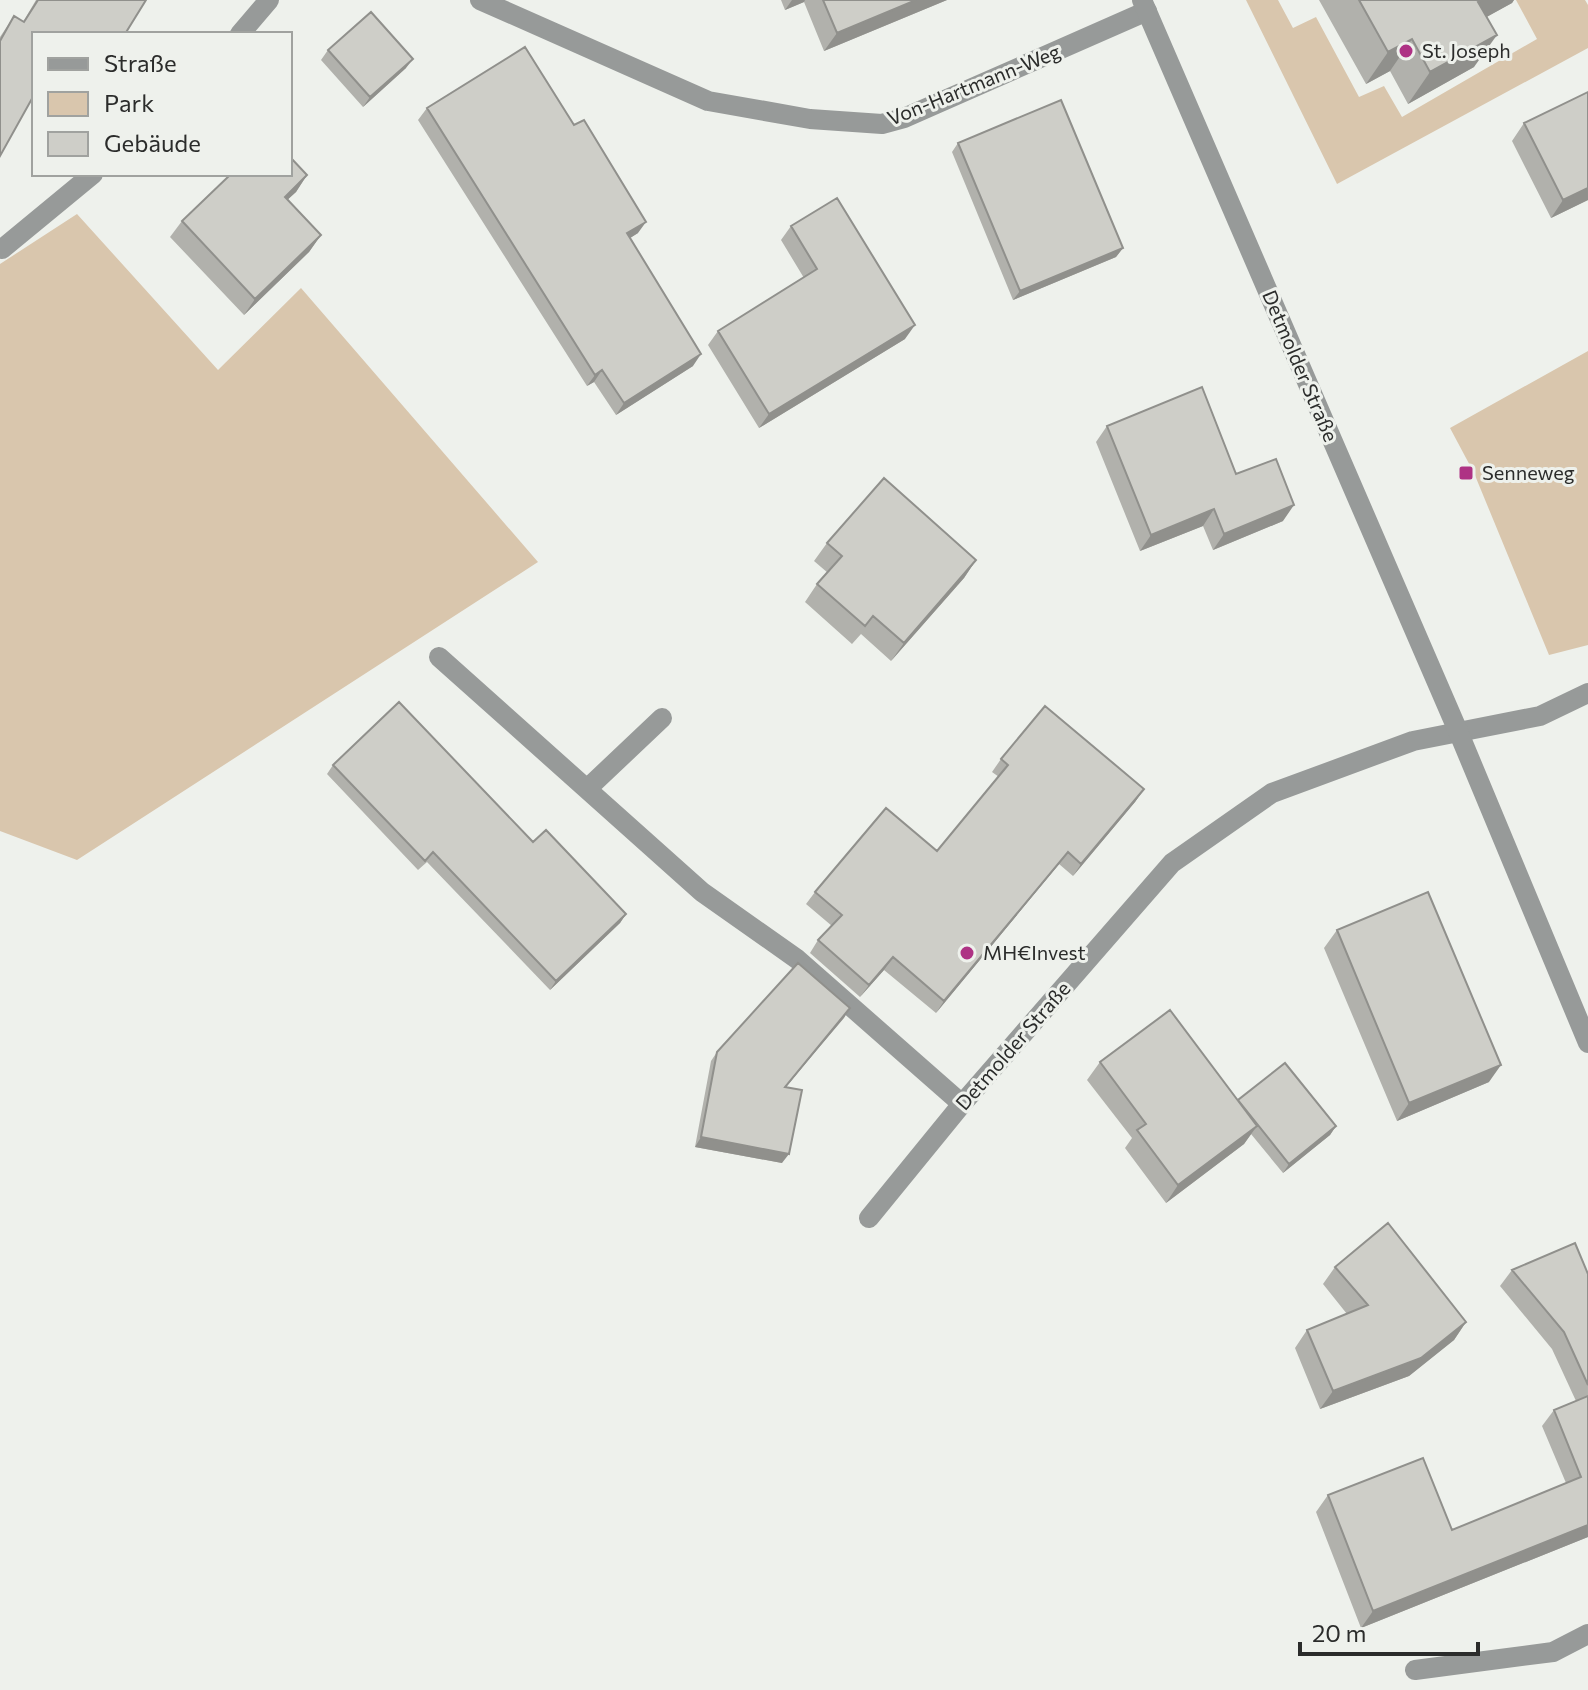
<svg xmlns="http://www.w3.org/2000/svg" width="1588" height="1690" viewBox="0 0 1588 1690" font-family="Commissioner,sans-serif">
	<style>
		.green { fill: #d9c6ad }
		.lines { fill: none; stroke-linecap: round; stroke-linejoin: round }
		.minor { stroke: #979a99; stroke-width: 20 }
		.tertiary { stroke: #979a99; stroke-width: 20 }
		.wall { fill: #b1b1ac }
		.shaded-wall { fill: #90908c }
		.building { fill: #cecec8; stroke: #90908c; stroke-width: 2 }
		.poi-dot { fill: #ae3284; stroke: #eef1ec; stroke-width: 3 }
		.labels { text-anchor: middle; stroke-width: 6; stroke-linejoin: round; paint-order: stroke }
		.poi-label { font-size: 20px; fill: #2b2c2b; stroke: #eef1ec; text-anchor: start }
		.street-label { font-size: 20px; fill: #2b2c2b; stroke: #eef1ec }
	</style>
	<rect width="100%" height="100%" fill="#eef1ec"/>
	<path class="green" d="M 1246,0 L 1278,0 L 1293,28 L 1316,17 L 1359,97 L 1384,86 L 1402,117 L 1537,39 L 1516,0 L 1585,0 L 1588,5 L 1588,48 L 1337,184 Z
		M 77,214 L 218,370 L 301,288 L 538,562 L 77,860 L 0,831 L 0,264 Z
		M 1588,351 L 1588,645 L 1549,655 L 1474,473 L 1450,428 Z"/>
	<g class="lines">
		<path class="minor" d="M 480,0 L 708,101 L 810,119 L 882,124 L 904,118 L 1147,11
			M 240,34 L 269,0
			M 2,249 L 93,174
			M 439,657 L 702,892 L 797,959 L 962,1104
			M 587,789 L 662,718
			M 869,1218 L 962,1104 L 1172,863 L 1272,793 L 1413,741 L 1540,716 L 1588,693
			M 1415,1670 L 1553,1652 L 1588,1634"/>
		<path class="tertiary" d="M 1142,0 L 1458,731 L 1588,1043"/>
	</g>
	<path class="wall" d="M 36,0 L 146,0 L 34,34 L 0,156 L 0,37 L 14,16 L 23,22 Z
		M 781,0 L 947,0 L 824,51 L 804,2 L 785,10 Z
		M 1319,0 L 1514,0 L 1512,3 L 1486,17 L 1474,67 L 1408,104 L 1390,71 L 1366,84 Z
		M 328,50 L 406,68 L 363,107 L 321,60 Z
		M 427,108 L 638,233 L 630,238 L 693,366 L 616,415 L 594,382 L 587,386 L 418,120 Z
		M 1524,123 L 1588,200 L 1551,218 L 1512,141 Z
		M 958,143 L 1123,248 L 1116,257 L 1013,300 L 952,152 Z
		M 307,175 L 296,192 L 287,200 L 321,235 L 309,252 L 244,315 L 170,237 L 182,221 Z
		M 791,226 L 905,339 L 759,428 L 708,345 L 718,331 L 804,278 L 781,240 Z
		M 1107,426 L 1236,474 L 1283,521 L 1213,550 L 1203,526 L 1140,551 L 1096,442 Z
		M 827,543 L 976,560 L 964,578 L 891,661 L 861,634 L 852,644 L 805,602 L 817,584 L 828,573 L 814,561 Z
		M 1001,759 L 1144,789 L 1135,802 L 1073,876 L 1059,864 L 936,1013 L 884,970 L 860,997 L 810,953 L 818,940 L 832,926 L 806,904 L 815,892 L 937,851 L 999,777 L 992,772 Z
		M 333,765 L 533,842 L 626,914 L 620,923 L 550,990 L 427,862 L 418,870 L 327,774 Z
		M 1337,930 L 1489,1082 L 1397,1121 L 1324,948 Z
		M 850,1008 L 786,1087 L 782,1163 L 695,1147 L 711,1061 L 717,1052 Z
		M 1100,1062 L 1237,1101 L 1336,1126 L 1330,1135 L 1283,1173 L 1251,1134 L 1244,1144 L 1166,1203 L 1125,1148 L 1132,1138 L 1087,1080 Z
		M 1335,1267 L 1466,1322 L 1454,1340 L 1409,1376 L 1320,1409 L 1295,1348 L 1307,1330 L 1347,1314 L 1323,1284 Z
		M 1512,1270 L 1588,1274 L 1588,1537 L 1361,1628 L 1316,1512 L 1328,1495 L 1452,1530 L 1566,1483 L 1542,1426 L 1554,1410 L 1576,1401 L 1552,1349 L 1500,1286 Z"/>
	<path class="shaded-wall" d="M 792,0 L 805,0 L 804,2 L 785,10 Z
		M 916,0 L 947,0 L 824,51 L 837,33 Z
		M 1483,0 L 1514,0 L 1512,3 L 1456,34 L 1478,2 Z
		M 1497,35 L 1474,67 L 1408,104 L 1430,72 Z
		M 1412,39 L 1390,71 L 1366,84 L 1388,52 Z
		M 413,59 L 406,68 L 363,107 L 370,97 Z
		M 307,175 L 296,192 L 273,213 L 285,197 Z
		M 1588,188 L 1588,200 L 1551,218 L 1563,200 Z
		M 646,222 L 638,233 L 619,245 L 627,233 Z
		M 321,235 L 309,252 L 244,315 L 255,299 Z
		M 1123,248 L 1116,257 L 1013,300 L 1020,291 Z
		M 915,325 L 905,339 L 759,428 L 769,414 Z
		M 701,354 L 693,366 L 616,415 L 624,403 Z
		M 602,370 L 594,382 L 587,386 L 595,375 Z
		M 1294,505 L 1283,521 L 1213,550 L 1224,534 Z
		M 1214,509 L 1203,526 L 1140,551 L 1151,535 Z
		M 976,560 L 964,578 L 891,661 L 904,643 Z
		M 1144,789 L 1135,802 L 1073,876 L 1081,864 Z
		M 1068,852 L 1059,864 L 936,1013 L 944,1001 Z
		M 626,914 L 620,923 L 550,990 L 556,981 Z
		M 893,957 L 884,970 L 860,997 L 869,985 Z
		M 850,1008 L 844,1018 L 778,1096 L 785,1087 Z
		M 1501,1065 L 1489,1082 L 1397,1121 L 1409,1103 Z
		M 1257,1126 L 1244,1144 L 1166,1203 L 1178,1185 Z
		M 1336,1126 L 1330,1135 L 1283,1173 L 1289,1164 Z
		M 701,1137 L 789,1154 L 782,1163 L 695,1147 Z
		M 1466,1322 L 1454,1340 L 1409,1376 L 1320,1409 L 1333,1391 Z
		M 1588,1525 L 1588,1537 L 1361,1628 L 1373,1611 Z"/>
	<path class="building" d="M 38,0 L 146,0 L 125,34 L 34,34 L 34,95 L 0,156 L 0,41 L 14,16 L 24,22 Z
		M 823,0 L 916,0 L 837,33 Z
		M 1359,0 L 1483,0 L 1478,2 L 1497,35 L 1430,72 L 1412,39 L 1388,52 Z
		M 371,12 L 413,59 L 370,97 L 328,50 Z
		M 525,47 L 574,125 L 584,120 L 646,222 L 627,233 L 701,354 L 624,403 L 602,370 L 595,375 L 427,108 Z
		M 1588,92 L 1588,188 L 1563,200 L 1524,123 Z
		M 1061,100 L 1123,248 L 1020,291 L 958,143 Z
		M 290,157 L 307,175 L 285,197 L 321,235 L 255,299 L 182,221 L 231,174 L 290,174 Z
		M 837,198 L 915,325 L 769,414 L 718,331 L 817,269 L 791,226 Z
		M 1202,387 L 1236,474 L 1276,459 L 1294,505 L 1224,534 L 1214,509 L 1151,535 L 1107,426 Z
		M 884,478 L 976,560 L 904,643 L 873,616 L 865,626 L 817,584 L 842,556 L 827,543 Z
		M 399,702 L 533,842 L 546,830 L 626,914 L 556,981 L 433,852 L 425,861 L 333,765 Z
		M 1045,706 L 1144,789 L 1081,864 L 1068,852 L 944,1001 L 893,957 L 869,985 L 818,940 L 842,915 L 815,892 L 886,808 L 937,851 L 1008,765 L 1001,759 Z
		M 1428,892 L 1501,1065 L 1409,1103 L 1337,930 Z
		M 798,963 L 850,1008 L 785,1087 L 802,1090 L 789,1154 L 701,1137 L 717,1052 Z
		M 1170,1010 L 1257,1126 L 1178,1185 L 1137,1130 L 1146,1124 L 1100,1062 Z
		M 1285,1063 L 1336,1126 L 1289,1164 L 1238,1100 Z
		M 1388,1223 L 1466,1322 L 1421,1358 L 1333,1391 L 1307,1330 L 1368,1305 L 1335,1267 Z
		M 1575,1243 L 1588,1274 L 1588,1385 L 1564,1332 L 1512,1270 Z
		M 1588,1396 L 1588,1525 L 1373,1611 L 1328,1495 L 1423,1458 L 1452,1530 L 1581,1477 L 1554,1410 Z"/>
	<g class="poi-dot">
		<circle cx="1406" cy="51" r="8"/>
		<rect x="1458" y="465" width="16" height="16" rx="4"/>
		<circle cx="967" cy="953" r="8"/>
	</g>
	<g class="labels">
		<g class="poi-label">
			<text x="1422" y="58">St. Joseph</text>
			<text x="1482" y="480">Senneweg</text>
			<text x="983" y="960">MH€Invest</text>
		</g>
		<g class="street-label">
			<text transform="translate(974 85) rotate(-22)" y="7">Von-Hartmann-Weg</text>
			<text transform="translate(1300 366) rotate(67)" y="7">Detmolder Straße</text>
			<text transform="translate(1013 1046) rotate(-49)" y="7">Detmolder Straße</text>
		</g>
	</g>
	<rect x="32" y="32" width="260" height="144" fill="#eef1ec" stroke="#a0a29f" stroke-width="2"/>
	<rect x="48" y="58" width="40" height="12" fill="#979a99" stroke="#a0a29f" stroke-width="2"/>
	<text x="104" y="72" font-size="24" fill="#2b2c2b">Straße</text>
	<rect x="48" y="92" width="40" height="24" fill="#d9c6ad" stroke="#a0a29f" stroke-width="2"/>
	<text x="104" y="112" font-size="24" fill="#2b2c2b">Park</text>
	<rect x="48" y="132" width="40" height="24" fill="#cecec8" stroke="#a0a29f" stroke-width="2"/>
	<text x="104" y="152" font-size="24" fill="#2b2c2b">Gebäude</text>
	<path d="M1300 1642v12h178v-12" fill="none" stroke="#2b2c2b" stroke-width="4"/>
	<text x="1312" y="1642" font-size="24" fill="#2b2c2b" stroke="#eef1ec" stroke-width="6" paint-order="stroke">20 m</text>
</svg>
